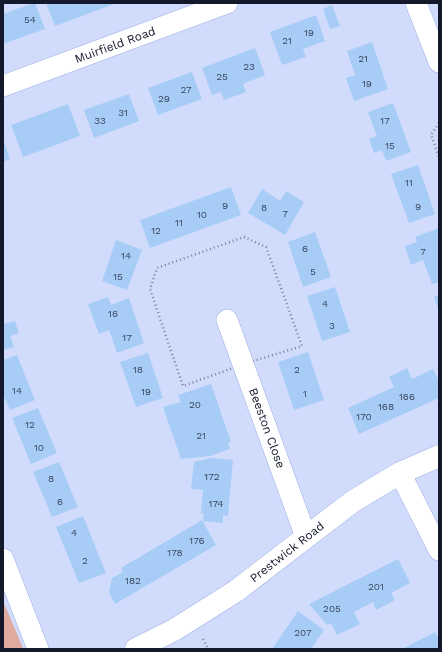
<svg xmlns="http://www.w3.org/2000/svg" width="442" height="652" viewBox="0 0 442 652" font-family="'Work Sans',sans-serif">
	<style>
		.green { fill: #e0aaa0 }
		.building { fill: #a7cdf7 }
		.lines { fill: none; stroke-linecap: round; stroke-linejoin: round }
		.minor-casing { stroke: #9daee2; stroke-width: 22 }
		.secondary-casing { stroke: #9daee2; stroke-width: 23 }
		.path { stroke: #79819c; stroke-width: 2.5; stroke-dasharray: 1 3; stroke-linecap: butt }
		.minor { stroke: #fff; stroke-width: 21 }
		.secondary { stroke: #fff; stroke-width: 22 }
		.labels { text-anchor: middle; stroke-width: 3; stroke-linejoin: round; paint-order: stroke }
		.number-label { font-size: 10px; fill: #38455e }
		.street-label { font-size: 12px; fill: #13182b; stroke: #fefefe }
	</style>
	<rect width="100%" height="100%" fill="#d1dcfd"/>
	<path class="green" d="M 3,601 L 23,648 L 22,649 L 3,649 Z"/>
	<path class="building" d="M 33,3 L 35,3 L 45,29 L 3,44 L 3,14 Z
		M 46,3 L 117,3 L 55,26 Z
		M 332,5 L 340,26 L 330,29 L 323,9 Z
		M 316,15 L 325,41 L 303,49 L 306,57 L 282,65 L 270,32 Z
		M 372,42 L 388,89 L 354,101 L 346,78 L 355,75 L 347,51 Z
		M 255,48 L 265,75 L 243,84 L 246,92 L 224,100 L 221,92 L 212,95 L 202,68 Z
		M 192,72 L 202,99 L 158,115 L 148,88 Z
		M 129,94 L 139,121 L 94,138 L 84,110 Z
		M 393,103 L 411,152 L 386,161 L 382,150 L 374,153 L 369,139 L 377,136 L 368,112 Z
		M 68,104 L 80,136 L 23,157 L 11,125 Z
		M 3,139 L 10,159 L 3,162 Z
		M 418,165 L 435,214 L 409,223 L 391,174 Z
		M 231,187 L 241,215 L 150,248 L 140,220 Z
		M 262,189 L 280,201 L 286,191 L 304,202 L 285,235 L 248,213 Z
		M 439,228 L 439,282 L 432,284 L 423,260 L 411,265 L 405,246 L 417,242 L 415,237 Z
		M 315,232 L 331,277 L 303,287 L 288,242 Z
		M 116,240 L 142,250 L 127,290 L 102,281 Z
		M 335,287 L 350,332 L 322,341 L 307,296 Z
		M 439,295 L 439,311 L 434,297 Z
		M 108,297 L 111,305 L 129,298 L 144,343 L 117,353 L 109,330 L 99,334 L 88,304 Z
		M 3,319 L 5,324 L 15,321 L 19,333 L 10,336 L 14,347 L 3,350 Z
		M 308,352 L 324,400 L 294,410 L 278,362 Z
		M 148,353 L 163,398 L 136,407 L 120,362 Z
		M 17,355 L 35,400 L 10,410 L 3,394 L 3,360 Z
		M 407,368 L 412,379 L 433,369 L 439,381 L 439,398 L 359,434 L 348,408 L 394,387 L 389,377 Z
		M 211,384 L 231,442 L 228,443 L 230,449 L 210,456 L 181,459 L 163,407 L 181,402 L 178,395 Z
		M 38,408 L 57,453 L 31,464 L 12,418 Z
		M 212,458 L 233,460 L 228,516 L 223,515 L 223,523 L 203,521 L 204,514 L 201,513 L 203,490 L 191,489 L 194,462 Z
		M 59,462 L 78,507 L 52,517 L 33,472 Z
		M 83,516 L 106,573 L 79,583 L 56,527 Z
		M 202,520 L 216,545 L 115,604 L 109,592 L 112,578 L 123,572 L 121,568 Z
		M 398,559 L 410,583 L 391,593 L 395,600 L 376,610 L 373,602 L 354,612 L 360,624 L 337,635 L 331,623 L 327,625 L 309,604 Z
		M 298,611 L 324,630 L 311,649 L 272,649 Z
		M 435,632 L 439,639 L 439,649 L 402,649 Z"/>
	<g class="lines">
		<defs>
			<path id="minor" d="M 416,3 L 439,62
				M 3,86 L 227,3
				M 227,320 L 306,537
				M 400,473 L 439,550
				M 3,559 L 38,649"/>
			<path id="secondary" d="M 136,649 L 174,630 L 236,591 L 352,502 L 400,473 L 439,456"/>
		</defs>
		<use href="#minor" class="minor-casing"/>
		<use href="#secondary" class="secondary-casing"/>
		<path class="path" d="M 439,123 L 431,135 L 439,157
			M 244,237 L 266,247 L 302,346 L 244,364 L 183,386 L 150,289 L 157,268 Z
			M 203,639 L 208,649"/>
		<use href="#minor" class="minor"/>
		<use href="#secondary" class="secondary"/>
	</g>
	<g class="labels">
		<g class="number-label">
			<text x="30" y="23">54</text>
			<text x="309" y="36">19</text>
			<text x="287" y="44">21</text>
			<text x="363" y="62">21</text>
			<text x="249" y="70">23</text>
			<text x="222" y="80">25</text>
			<text x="367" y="87">19</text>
			<text x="186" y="93">27</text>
			<text x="164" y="102">29</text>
			<text x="123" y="116">31</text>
			<text x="100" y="124">33</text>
			<text x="385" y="124">17</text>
			<text x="390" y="149">15</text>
			<text x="409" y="186">11</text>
			<text x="225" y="209">9</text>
			<text x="418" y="210">9</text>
			<text x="264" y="211">8</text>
			<text x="285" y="217">7</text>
			<text x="202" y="218">10</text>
			<text x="179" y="226">11</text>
			<text x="156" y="234">12</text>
			<text x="305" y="252">6</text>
			<text x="423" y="255">7</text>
			<text x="126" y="259">14</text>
			<text x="313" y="275">5</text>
			<text x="118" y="280">15</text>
			<text x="325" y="307">4</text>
			<text x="113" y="317">16</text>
			<text x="332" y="329">3</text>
			<text x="127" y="341">17</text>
			<text x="138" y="373">18</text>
			<text x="297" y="373">2</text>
			<text x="17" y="394">14</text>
			<text x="146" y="395">19</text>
			<text x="305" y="397">1</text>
			<text x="407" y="400">166</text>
			<text x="195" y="408">20</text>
			<text x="386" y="410">168</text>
			<text x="364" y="420">170</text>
			<text x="30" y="428">12</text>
			<text x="201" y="439">21</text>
			<text x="39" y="451">10</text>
			<text x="212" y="480">172</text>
			<text x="51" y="482">8</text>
			<text x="60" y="505">6</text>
			<text x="216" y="507">174</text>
			<text x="74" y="536">4</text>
			<text x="197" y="544">176</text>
			<text x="175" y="556">178</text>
			<text x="85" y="564">2</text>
			<text x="133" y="584">182</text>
			<text x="376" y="590">201</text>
			<text x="332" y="612">205</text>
			<text x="303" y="636">207</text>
		</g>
		<g class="street-label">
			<text transform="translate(115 45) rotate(-20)" y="4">Muirfield Road</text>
			<text transform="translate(267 428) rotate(70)" y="4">Beeston Close</text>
			<text transform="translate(287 552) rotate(-38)" y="4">Prestwick Road</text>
		</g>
	</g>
	<rect width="442" height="652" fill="none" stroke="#13182b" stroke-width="8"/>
</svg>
